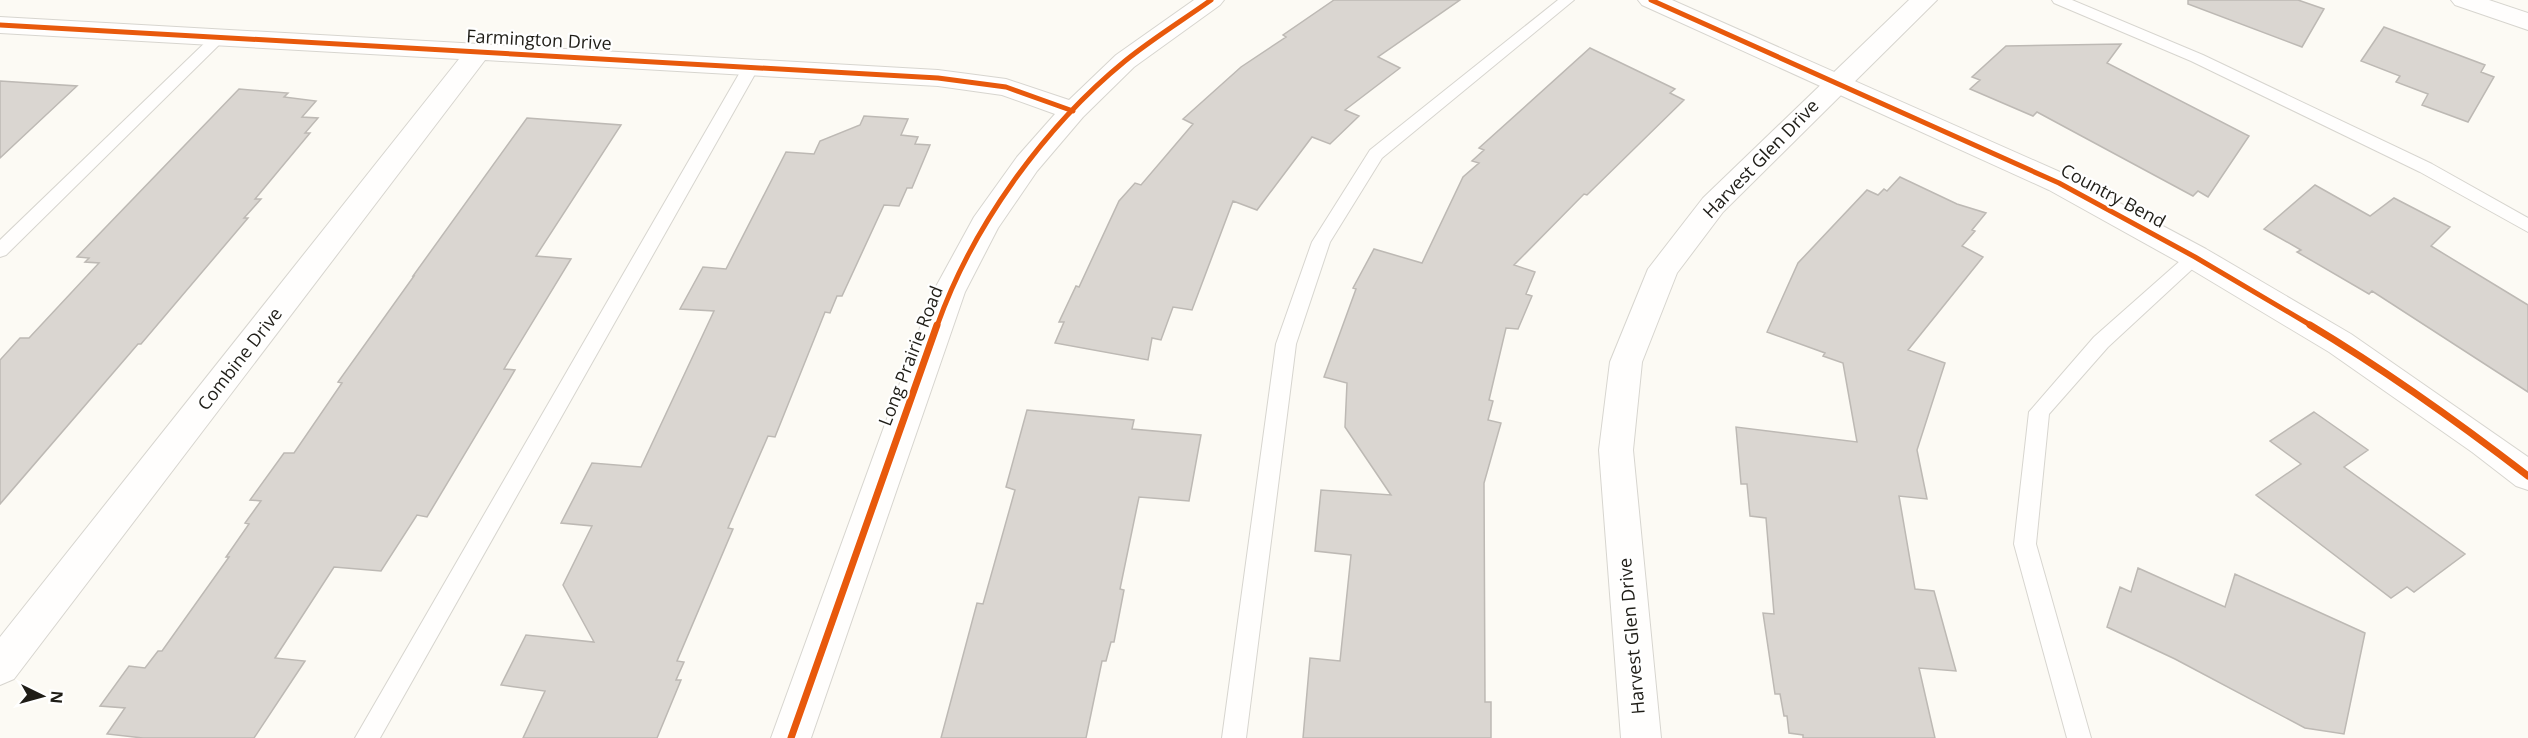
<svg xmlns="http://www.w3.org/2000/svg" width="2528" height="738" viewBox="0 0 2528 738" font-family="'Open Sans',sans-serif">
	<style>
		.building { fill: #dad6d1; stroke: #bdb9b4; stroke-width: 1.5 }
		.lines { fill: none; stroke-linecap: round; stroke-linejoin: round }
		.service-casing { stroke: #d7d5cf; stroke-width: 2 }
		.minor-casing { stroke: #d7d5cf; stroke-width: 2 }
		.tertiary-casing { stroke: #d7d5cf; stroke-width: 2 }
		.service { fill: #fffefd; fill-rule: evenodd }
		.minor { fill: #fffefd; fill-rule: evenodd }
		.tertiary { fill: #fffefd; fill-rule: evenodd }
		.cycleway-far1-casing { stroke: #fff; stroke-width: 8 }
		.cycleway-casing { stroke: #fff; stroke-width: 10 }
		.cycleway-far1 { stroke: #e8590c; stroke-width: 5 }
		.cycleway { stroke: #e8590c; stroke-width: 7 }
		.labels { text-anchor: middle; stroke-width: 4.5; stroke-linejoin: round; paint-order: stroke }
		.street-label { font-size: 18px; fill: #1f1d17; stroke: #fff }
	</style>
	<rect width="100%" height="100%" fill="#fcfaf4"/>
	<path class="building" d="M 1334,0 L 1460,0 L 1378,57 L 1400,68 L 1345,110 L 1359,116 L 1330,144 L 1312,137 L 1257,210 L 1233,201 L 1192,310 L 1173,307 L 1161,340 L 1152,338 L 1148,360 L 1055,343 L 1064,322 L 1059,322 L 1076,286 L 1079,287 L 1119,201 L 1135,183 L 1141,185 L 1193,124 L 1183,119 L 1241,67 L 1286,37 L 1283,35 Z
		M 2188,0 L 2298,0 L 2324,9 L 2302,47 L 2188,4 Z
		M 2384,27 L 2485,65 L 2481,72 L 2494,77 L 2468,122 L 2422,105 L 2428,94 L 2396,82 L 2400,76 L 2361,61 Z
		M 2121,44 L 2107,63 L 2249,136 L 2208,197 L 2198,191 L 2193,196 L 2037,112 L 2033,116 L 1970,89 L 1980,80 L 1972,77 L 2006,46 Z
		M 1590,48 L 1675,89 L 1670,93 L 1684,100 L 1587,195 L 1584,194 L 1514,265 L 1535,272 L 1526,294 L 1532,296 L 1518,329 L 1506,328 L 1489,400 L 1493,401 L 1488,420 L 1501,423 L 1484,483 L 1485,702 L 1491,702 L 1491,738 L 1303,738 L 1310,658 L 1340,661 L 1351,555 L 1315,551 L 1321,490 L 1391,495 L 1345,427 L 1347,383 L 1324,377 L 1356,289 L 1353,288 L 1374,249 L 1422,263 L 1463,177 L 1479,163 L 1472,161 L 1484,150 L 1479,148 Z
		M 0,81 L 77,86 L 0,158 Z
		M 239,89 L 288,93 L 284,97 L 316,101 L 302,117 L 318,118 L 305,133 L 310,133 L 255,199 L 261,199 L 244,218 L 248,218 L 141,344 L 138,344 L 0,504 L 0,360 L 20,338 L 29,338 L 99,263 L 85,262 L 89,258 L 77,257 Z
		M 864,116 L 908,119 L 901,135 L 918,137 L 915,144 L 930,145 L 912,188 L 907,188 L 899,206 L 884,205 L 842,296 L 837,296 L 830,313 L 825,312 L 775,437 L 768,436 L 728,528 L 733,529 L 677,661 L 684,662 L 676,680 L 681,680 L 657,738 L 523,738 L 545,691 L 501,685 L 526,635 L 594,642 L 563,585 L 592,526 L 561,523 L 592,463 L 641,467 L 714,311 L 680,309 L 703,267 L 726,269 L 786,152 L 814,154 L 820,141 L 860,125 Z
		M 527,118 L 621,125 L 536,256 L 571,259 L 504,369 L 515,370 L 427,517 L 417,515 L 381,571 L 334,567 L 275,658 L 305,661 L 254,738 L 143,738 L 107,734 L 125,708 L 100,706 L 129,666 L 145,668 L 158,651 L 162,651 L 229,557 L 226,557 L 249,524 L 245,523 L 261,501 L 250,500 L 284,453 L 294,453 L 342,383 L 338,382 L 414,276 L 413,276 Z
		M 1900,177 L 1957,204 L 1986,213 L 1972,230 L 1975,231 L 1962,246 L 1983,257 L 1908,350 L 1945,363 L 1917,450 L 1927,499 L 1899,496 L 1915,589 L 1934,591 L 1956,671 L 1919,668 L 1935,738 L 1803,738 L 1803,735 L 1789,733 L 1787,716 L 1784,716 L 1780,694 L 1775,694 L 1763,613 L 1774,614 L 1766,518 L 1750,516 L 1747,484 L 1741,484 L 1736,427 L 1857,442 L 1843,363 L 1823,356 L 1825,353 L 1767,332 L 1798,263 L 1867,190 L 1878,195 L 1884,189 L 1887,191 Z
		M 2315,185 L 2370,216 L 2394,198 L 2450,227 L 2431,246 L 2528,305 L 2528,392 L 2372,291 L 2369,294 L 2297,252 L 2301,250 L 2264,229 Z
		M 1027,410 L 1134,420 L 1132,429 L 1201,435 L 1189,501 L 1139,497 L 1120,589 L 1124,590 L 1114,642 L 1111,642 L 1106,661 L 1102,661 L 1086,738 L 941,738 L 977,603 L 983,604 L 1015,490 L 1006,487 Z
		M 2314,412 L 2368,450 L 2344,467 L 2465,554 L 2414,592 L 2407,587 L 2391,598 L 2256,495 L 2301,464 L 2270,441 Z
		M 2138,568 L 2225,607 L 2235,574 L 2365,633 L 2344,734 L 2305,728 L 2175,659 L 2107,627 L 2120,587 L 2131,592 Z"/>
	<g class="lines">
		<defs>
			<path id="service" d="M 1558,0 L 1574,0 L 1382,158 L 1330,242 L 1296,344 L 1246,738 L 1222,738 L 1276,344 L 1312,242 L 1370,150 Z
				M 2052,0 L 2072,0 L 2203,55 L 2432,164 L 2528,218 L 2528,232 L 2420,172 L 2191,61 L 2054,3 Z
				M 219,32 L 227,37 L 224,40 L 6,255 L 0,257 L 0,240 L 214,34 Z
				M 751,62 L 759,67 L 380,738 L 355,738 L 743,67 Z
				M 2195,251 L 2201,253 L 2204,257 L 2201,261 L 2108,347 L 2049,414 L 2036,544 L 2091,738 L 2067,738 L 2014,544 L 2029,412 L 2094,337 L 2189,253 Z"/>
			<path id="minor" d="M 1194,0 L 1224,0 L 1220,5 L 1134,67 L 1083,117 L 1037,171 L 998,228 L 965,292 L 811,738 L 771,738 L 933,292 L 974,217 L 1017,157 L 1055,114 L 1002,95 L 938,86 L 485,60 L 14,679 L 0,685 L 0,637 L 459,59 L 0,33 L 0,17 L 938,70 L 1006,79 L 1069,100 L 1116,55 Z
				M 1909,0 L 1937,0 L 1723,212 L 1677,273 L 1642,362 L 1633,450 L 1661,738 L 1621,738 L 1599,450 L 1610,362 L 1648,269 L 1703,198 Z
				M 2451,0 L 2489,0 L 2528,13 L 2528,30 L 2455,5 Z"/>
			<path id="tertiary" d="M 1638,0 L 1672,0 L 2069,176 L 2206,249 L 2351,334 L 2528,457 L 2528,490 L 2516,486 L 2472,452 L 2329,352 L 2184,265 L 2049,190 L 1642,5 Z"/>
		</defs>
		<use href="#service" class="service-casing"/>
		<use href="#minor" class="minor-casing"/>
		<use href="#tertiary" class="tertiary-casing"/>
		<use href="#service" class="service"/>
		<use href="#minor" class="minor"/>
		<use href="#tertiary" class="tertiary"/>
		<defs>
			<path id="cycleway-far1" d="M 1651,0 L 2059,183 L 2195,257 L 2312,326
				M 0,25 L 938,78 L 1006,87 L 1073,111
				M 937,326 C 972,227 1043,128 1125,61 C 1152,39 1183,20 1211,0"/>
			<path id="cycleway" d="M 2310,325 C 2385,370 2458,422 2528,476
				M 791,738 L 937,325"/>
		</defs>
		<use href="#cycleway-far1" class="cycleway-far1-casing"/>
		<use href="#cycleway" class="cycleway-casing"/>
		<use href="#cycleway-far1" class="cycleway-far1"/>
		<use href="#cycleway" class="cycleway"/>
	</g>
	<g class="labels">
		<g class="street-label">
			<text transform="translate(539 40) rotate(3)" y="6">Farmington Drive</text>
			<text transform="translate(1761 159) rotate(-46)" y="6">Harvest Glen Drive</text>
			<text transform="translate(2113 196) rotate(28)" y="6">Country Bend</text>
			<text transform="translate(911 356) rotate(-69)" y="6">Long Prairie Road</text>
			<text transform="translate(240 359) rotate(-52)" y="6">Combine Drive</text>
			<text transform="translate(1632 636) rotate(-95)" y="6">Harvest Glen Drive</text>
		</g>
	</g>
	<g transform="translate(42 696) rotate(95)" stroke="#ffffff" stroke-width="4.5" paint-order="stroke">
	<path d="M0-4.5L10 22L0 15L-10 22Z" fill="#1f1d17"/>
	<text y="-9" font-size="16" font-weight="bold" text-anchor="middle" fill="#1f1d17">N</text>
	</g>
</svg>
